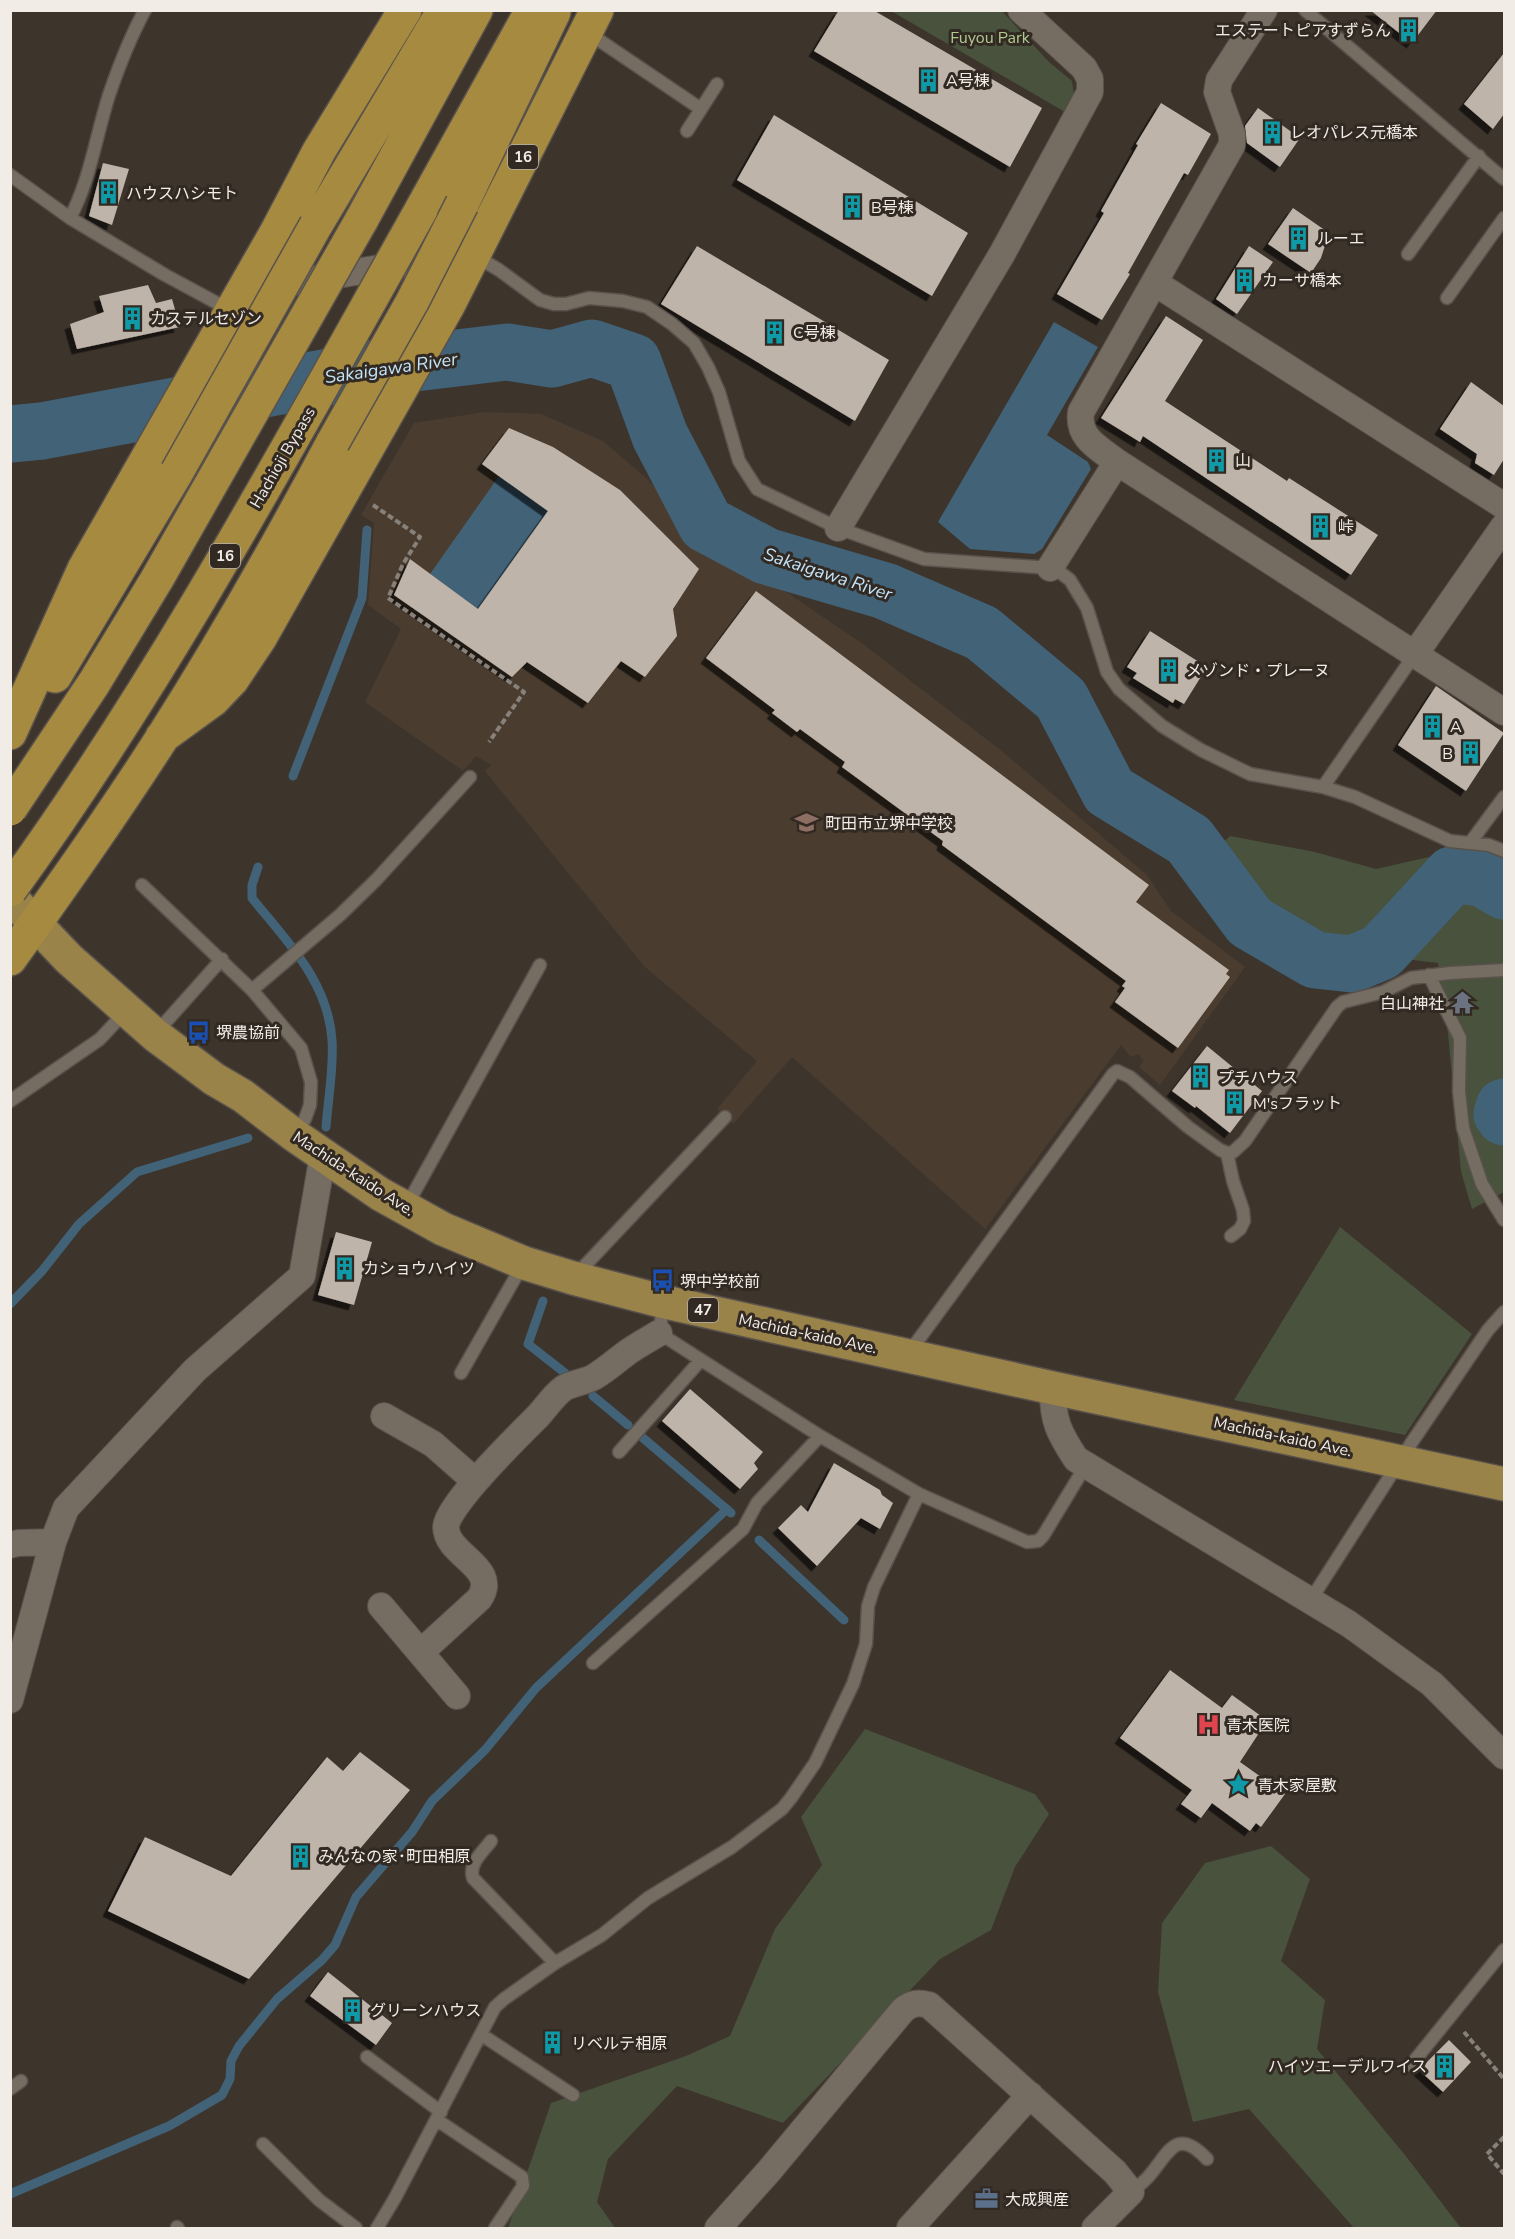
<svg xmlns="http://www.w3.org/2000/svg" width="1515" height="2239" viewBox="0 0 1515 2239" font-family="'Nunito Sans','Noto Sans JP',sans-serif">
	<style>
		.built { fill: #4a3d30 }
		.green { fill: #49523c }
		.water { fill: #416277 }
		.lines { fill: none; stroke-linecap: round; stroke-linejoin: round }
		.stream { stroke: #416277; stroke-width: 9 }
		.river { stroke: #416277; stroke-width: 57 }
		.building { fill: #bfb4aa; filter: url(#shadow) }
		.service-casing { stroke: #59514b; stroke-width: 15 }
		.minor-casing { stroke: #59514b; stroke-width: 28 }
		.primary-casing { stroke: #59514b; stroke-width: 36 }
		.trunk-casing { stroke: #59514b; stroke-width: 36 }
		.path { stroke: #88817a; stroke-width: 4; stroke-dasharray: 6 3; stroke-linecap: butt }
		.service { stroke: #756c62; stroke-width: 12 }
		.minor { stroke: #756c62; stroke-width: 26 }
		.primary { stroke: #9a8349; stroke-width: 33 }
		.trunk { stroke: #a68a40; stroke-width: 33 }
		.trunk-bridge-casing { stroke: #59514b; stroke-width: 36; stroke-linecap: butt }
		.trunk-bridge { stroke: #a68a40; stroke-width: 33 }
		.labels { text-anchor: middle; stroke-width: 6; stroke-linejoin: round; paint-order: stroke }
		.shield { fill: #322a22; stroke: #b8b2ab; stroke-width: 1.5 }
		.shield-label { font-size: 15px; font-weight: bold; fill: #f1ece6 }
		.poi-label { font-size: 16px; fill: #f1ece6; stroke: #322a22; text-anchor: start }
		.park-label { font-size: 16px; fill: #b0c990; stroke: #322a22 }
		.street-label { font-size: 16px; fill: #f1ece6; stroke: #322a22 }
		.water-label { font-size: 18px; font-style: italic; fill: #c1e4fb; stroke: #322a22 }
	</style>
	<defs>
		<filter id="shadow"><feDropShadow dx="-5.5" dy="5.5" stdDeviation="0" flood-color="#0009"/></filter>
	</defs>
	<rect width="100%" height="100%" fill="#3d342c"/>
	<path class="built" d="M 485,412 L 541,414 L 603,441 L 645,477 L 697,529 L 736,558 L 863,644 L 1003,752 L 1147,875 L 1171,911 L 1245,967 L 1160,1085 L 1139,1067 L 1144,1061 L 1138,1054 L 1131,1057 L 1121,1045 L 985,1229 L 792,1057 L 733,1124 L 717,1109 L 757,1061 L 645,967 L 485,771 L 491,765 L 476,756 L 463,771 L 365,702 L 401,629 L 368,605 L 374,523 L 361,515 L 414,423 Z"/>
	<path class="green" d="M 891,11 L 1002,11 L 1049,62 L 1072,81 L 1074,95 L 1065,112 Z
		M 1230,836 L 1315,852 L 1376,869 L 1442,854 L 1504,880 L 1504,1192 L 1472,1209 L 1461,1172 L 1448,1034 L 1438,963 L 1345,952 L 1272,916 L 1214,852 Z
		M 1340,1227 L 1472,1334 L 1405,1435 L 1234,1400 Z
		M 865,1729 L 1035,1794 L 1049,1814 L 1015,1867 L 991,1930 L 940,1959 L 783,2123 L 677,2086 L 608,2159 L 597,2202 L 615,2228 L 508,2228 L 551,2103 L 686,2056 L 730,2036 L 775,1929 L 822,1865 L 801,1817 Z
		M 1271,1846 L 1310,1879 L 1281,1961 L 1325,2000 L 1317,2049 L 1405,2155 L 1461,2228 L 1354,2228 L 1249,2109 L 1193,2122 L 1158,1992 L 1162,1923 L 1205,1863 Z"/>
	<path class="water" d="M 1054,322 L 1098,347 L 1047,435 L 1088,462 L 1091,469 L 1042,549 L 1034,554 L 970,549 L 938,522 Z
		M 499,476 L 548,511 L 478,609 L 430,574 Z"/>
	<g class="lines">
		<path class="stream" d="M 293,776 L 362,598 L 367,530
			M 258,867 L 252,885 L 252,898 C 287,942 328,981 332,1040 C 334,1067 328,1100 326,1127
			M 543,1301 L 528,1344 L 565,1373
			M 10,1304 L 42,1271 L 79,1224 L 137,1172 L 248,1138
			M 593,1396 L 628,1425
			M 643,1438 L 731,1513
			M 759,1540 L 844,1620
			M 10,2194 L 169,2126 L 222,2095 L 230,2079 L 231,2061 L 239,2046 L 277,1999 L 322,1960 L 335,1945 L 356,1897 L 412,1832 L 432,1801 L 485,1750 L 536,1688 L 727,1509"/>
		<path class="river" d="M 10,434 L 42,431 L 382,367 L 507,352 L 552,359 L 592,348 L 633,362 L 660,436 L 706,524 L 766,556 L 885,591 L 982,633 L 1061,699 L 1109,791 L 1189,840 L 1250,922 L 1315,960 L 1352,964 L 1381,952 L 1452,875 L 1482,878 L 1504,891
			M 1504,1107 L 1502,1114 L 1504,1117"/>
	</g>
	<path class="building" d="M 839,10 L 873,10 L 1042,108 L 1010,167 L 814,51 Z
		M 1370,10 L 1437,10 L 1412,43 Z
		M 1504,53 L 1504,114 L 1493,129 L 1464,104 Z
		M 1161,103 L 1211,134 L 1188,175 L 1184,173 L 1128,273 L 1130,274 L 1102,320 L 1057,294 L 1104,213 L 1101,211 L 1138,145 L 1136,144 Z
		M 1258,108 L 1300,138 L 1280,167 L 1247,143 L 1245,126 Z
		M 774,115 L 968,233 L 932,296 L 737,180 Z
		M 103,163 L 129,169 L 112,225 L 89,216 Z
		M 1293,208 L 1329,233 L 1321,258 L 1311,273 L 1268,244 Z
		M 697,246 L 889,360 L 855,421 L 661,304 Z
		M 1249,246 L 1273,262 L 1237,314 L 1216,299 Z
		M 148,285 L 156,303 L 172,299 L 180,327 L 77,349 L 70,324 L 104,312 L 99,296 Z
		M 1166,316 L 1203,340 L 1165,401 L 1287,481 L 1289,478 L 1378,535 L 1351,575 L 1143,436 L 1140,442 L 1101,418 Z
		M 1471,382 L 1504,406 L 1504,459 L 1494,475 L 1475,463 L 1477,454 L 1440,429 Z
		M 509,428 L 553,447 L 620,490 L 699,569 L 673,609 L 677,636 L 645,677 L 621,661 L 588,703 L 527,662 L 512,677 L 394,595 L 410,559 L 478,609 L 548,511 L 482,464 Z
		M 756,591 L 1149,885 L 1136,902 L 1229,970 L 1226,974 L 1230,977 L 1178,1048 L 1115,1002 L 1125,988 L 1122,986 L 1126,981 L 942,845 L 943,841 L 842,767 L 845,762 L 800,729 L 797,732 L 772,713 L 775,710 L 706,658 Z
		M 1150,631 L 1207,667 L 1184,704 L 1175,699 L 1173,703 L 1133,678 L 1137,673 L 1127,667 Z
		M 1436,686 L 1504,733 L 1466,791 L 1398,745 Z
		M 1207,1046 L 1262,1091 L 1230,1133 L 1196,1106 L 1195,1108 L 1172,1091 Z
		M 336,1232 L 372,1242 L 354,1305 L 318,1295 Z
		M 690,1389 L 763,1452 L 754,1463 L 758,1469 L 740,1489 L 662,1421 Z
		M 834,1463 L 880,1490 L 882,1495 L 893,1503 L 880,1529 L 861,1518 L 817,1566 L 778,1528 L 801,1505 L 808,1512 Z
		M 1170,1670 L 1222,1708 L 1232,1695 L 1261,1716 L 1254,1725 L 1261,1730 L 1240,1762 L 1285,1794 L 1261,1827 L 1256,1823 L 1250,1831 L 1212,1803 L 1201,1818 L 1181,1804 L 1192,1790 L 1120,1738 Z
		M 360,1752 L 410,1790 L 249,1979 L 108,1911 L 145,1837 L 231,1876 L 327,1757 L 343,1771 Z
		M 328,1972 L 392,2023 L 376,2045 L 310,1996 Z
		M 1449,2040 L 1471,2062 L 1443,2092 L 1419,2070 Z"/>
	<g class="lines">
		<defs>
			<path id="service" d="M 1305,10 L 1504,179
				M 587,32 L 701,109
				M 687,131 L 717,84
				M 10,175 L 70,218 L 165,275 L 230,310
				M 70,218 C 90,180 96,136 109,95 C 119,66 130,37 145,10
				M 1408,254 L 1479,156
				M 474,255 L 499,270 L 540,300 L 554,304 L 566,304 L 589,298 L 623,301 L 647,307 L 672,324 L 694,343 L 708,367 L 719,392 L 739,461 L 757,489 L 838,528 L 924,559 L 1050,568 L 1061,573 L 1070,580 L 1087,608 L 1107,672 L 1119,689 L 1162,726 L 1201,750 L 1250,774 L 1323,787 L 1355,797 L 1450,841 L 1489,845 L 1504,851
				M 1447,298 L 1504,218
				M 1323,787 L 1415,654
				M 1470,843 L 1504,797
				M 142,885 L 252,990 L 301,1048 L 311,1082 L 310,1105 L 305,1119 L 295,1135
				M 1429,975 L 1460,1038 L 1459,1091 L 1463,1128 L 1482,1184 L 1504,1220
				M 252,990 L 340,915 L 376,880 L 470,777
				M 155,1034 L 222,959
				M 10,1101 L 100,1039 L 126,1011
				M 1227,1153 L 1233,1181 L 1243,1210 L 1244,1221 L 1240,1229 L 1231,1236
				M 406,1207 L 540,965
				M 576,1275 L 725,1117
				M 664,1303 L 659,1333 L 820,1436 L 919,1494 L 1027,1542 L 1038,1541 L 1043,1536 L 1086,1465
				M 908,1354 L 1113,1074 L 1117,1071 L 1130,1077 L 1188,1127 L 1220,1150 L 1227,1153 L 1233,1152 L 1245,1141 L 1337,1007 L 1343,1002 L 1383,992 L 1411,978 L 1450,973 L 1504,970
				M 461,1373 L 523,1264
				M 619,1452 L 700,1361
				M 1310,1601 L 1412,1442 L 1488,1330 L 1504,1312
				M 593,1663 L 743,1529 L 757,1503 L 820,1436
				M 491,1841 C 483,1852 468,1864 473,1878 L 555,1963
				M 482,2035 L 573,2095
				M 367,2057 L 441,2112
				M 1411,2065 L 1504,1950
				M 10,2089 L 21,2081
				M 437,2120 L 522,2177 L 523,2186 L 495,2228
				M 263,2144 L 319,2200 L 356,2228
				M 1131,2192 C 1137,2187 1144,2182 1149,2176 C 1169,2153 1176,2126 1207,2159
				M 177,2227 L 178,2228
				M 377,2228 L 395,2198 L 495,2007 L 504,1999 L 555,1963 L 602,1935 L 648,1898 L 732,1847 L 782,1809 L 791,1798 L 815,1763 L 853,1684 L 866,1644 L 868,1606 L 874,1587 L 919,1494"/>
			<path id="minor" d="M 1264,10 L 1219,80 L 1217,92 L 1232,134 L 1232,145 L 1081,412 C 1077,438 1099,448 1117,462 L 1504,712
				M 270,279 L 290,283 L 446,257
				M 1155,283 L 1504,506
				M 838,528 L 1002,254 L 1090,92 L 1090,79 L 1084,68 L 1021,10
				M 1050,568 L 1117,462
				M 1415,654 L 1504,526
				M 1053,1388 C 1052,1420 1059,1433 1076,1459 L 1349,1624 L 1432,1684 L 1504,1756
				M 384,1416 L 433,1444 L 475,1481
				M 10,1545 L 18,1543 L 53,1542
				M 381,1606 L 457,1696
				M 421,1652 L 479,1599 C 501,1567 446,1556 446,1527 C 446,1506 521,1433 539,1415 C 546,1407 555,1394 564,1388 C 573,1383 585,1382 594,1377 C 606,1370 617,1360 628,1352 C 638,1345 649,1339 659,1333
				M 10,1700 L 53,1542 L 66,1508 L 195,1370 L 302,1276 L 323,1155
				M 718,2228 L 769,2171 L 903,2010 C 912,2003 918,2002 929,2005 L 1115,2172 L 1131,2192 L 1095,2228
				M 910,2228 L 1030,2095"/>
			<path id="primary" d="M 10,897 L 69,959 L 155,1035 L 214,1079 L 243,1096 L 294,1135 L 380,1194 L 443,1229 L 524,1263 L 573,1278 L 665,1302 L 1053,1388 L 1504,1484"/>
			<path id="trunk" d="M 462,204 L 554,12
				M 421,210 L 532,10
				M 362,219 L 476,10
				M 316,225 L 444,10
				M 55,676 L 177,472
				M 10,733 L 84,569 L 277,231 L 319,151 L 405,10
				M 162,737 L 213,700 L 232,680 L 260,638 L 449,304 L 597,10
				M 10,959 C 62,886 114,813 162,738 C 223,642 280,542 333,442"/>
		</defs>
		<use href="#service" class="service-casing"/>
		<use href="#minor" class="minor-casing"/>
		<use href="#primary" class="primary-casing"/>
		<use href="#trunk" class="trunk-casing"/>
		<path class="path" d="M 373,505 L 420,537 L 403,564 L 388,598 L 524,692 L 489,742
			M 1464,2032 L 1504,2079
			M 1504,2137 L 1487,2154 L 1504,2174"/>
		<use href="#service" class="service"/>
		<use href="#minor" class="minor"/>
		<use href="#primary" class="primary"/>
		<use href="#trunk" class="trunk"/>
		<defs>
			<path id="trunk-bridge" d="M 333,442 L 412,302 L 462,204
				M 177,472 L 316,225
				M 10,809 L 94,683 L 157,579 L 362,219
				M 10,890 C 166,675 291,441 421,210"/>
		</defs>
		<use href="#trunk-bridge" class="trunk-bridge-casing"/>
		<use href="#trunk-bridge" class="trunk-bridge"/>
	</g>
	<defs>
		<symbol id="building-bare" viewBox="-9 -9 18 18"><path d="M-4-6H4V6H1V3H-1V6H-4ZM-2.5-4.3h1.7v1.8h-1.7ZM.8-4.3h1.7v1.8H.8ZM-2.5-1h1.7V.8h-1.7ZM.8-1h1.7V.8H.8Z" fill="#0f9aa8" stroke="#322a22" stroke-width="2.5" paint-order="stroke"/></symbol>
		<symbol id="school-bare" viewBox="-9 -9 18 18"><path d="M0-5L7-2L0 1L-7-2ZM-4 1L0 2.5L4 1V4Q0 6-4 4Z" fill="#8d6e63" stroke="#322a22" stroke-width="2.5" paint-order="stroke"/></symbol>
		<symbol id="temple-bare" viewBox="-9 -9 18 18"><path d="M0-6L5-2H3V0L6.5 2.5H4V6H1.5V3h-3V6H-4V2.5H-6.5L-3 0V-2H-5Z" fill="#6b7280" stroke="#322a22" stroke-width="2.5" paint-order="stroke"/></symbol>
		<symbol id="bus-bare" viewBox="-9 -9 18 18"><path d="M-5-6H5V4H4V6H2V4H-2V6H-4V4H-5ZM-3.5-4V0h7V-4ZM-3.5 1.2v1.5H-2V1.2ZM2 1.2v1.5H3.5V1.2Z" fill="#1a4fb4" stroke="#322a22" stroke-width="2.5" paint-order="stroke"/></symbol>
		<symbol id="hospital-bare" viewBox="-9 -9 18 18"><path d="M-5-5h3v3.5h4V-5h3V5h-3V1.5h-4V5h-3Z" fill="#e0444e" stroke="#322a22" stroke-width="2.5" paint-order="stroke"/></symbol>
		<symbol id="sight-bare" viewBox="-9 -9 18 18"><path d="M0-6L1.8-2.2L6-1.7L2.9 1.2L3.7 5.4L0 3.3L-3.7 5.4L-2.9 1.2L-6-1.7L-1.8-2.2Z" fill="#0f9aa8" stroke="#322a22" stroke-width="2.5" paint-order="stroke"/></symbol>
		<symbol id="office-bare" viewBox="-9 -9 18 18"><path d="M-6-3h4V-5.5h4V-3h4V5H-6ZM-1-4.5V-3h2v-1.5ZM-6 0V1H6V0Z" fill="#5c6f8a" stroke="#322a22" stroke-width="2.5" paint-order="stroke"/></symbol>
	</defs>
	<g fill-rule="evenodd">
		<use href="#building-bare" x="1392" y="14" width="33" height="33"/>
		<use href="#building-bare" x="912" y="64" width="33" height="33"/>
		<use href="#building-bare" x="1256" y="116" width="33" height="33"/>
		<use href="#building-bare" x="92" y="176" width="33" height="33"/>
		<use href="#building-bare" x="836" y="190" width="33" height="33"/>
		<use href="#building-bare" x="1282" y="222" width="33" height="33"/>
		<use href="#building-bare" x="1228" y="264" width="33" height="33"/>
		<use href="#building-bare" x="116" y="302" width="33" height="33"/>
		<use href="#building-bare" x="758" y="316" width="33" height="33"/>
		<use href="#building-bare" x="1200" y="444" width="33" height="33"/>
		<use href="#building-bare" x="1304" y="510" width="33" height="33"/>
		<use href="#building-bare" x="1152" y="654" width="33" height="33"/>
		<use href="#building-bare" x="1416" y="710" width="33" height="33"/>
		<use href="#building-bare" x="1454" y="736" width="33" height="33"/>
		<use href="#school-bare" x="790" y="806" width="33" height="33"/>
		<use href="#temple-bare" x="1446" y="986" width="33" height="33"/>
		<use href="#bus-bare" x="182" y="1016" width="33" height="33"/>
		<use href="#building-bare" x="1184" y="1060" width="33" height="33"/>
		<use href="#building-bare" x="1218" y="1086" width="33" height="33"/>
		<use href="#building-bare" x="328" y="1252" width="33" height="33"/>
		<use href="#bus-bare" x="646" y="1264" width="33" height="33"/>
		<use href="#hospital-bare" x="1192" y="1708" width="33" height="33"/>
		<use href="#sight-bare" x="1222" y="1768" width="33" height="33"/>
		<use href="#building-bare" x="284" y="1840" width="33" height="33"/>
		<use href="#building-bare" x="336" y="1994" width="33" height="33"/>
		<use href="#building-bare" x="536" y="2026" width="33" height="33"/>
		<use href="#building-bare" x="1428" y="2050" width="33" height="33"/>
		<use href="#office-bare" x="970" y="2182" width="33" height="33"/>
	</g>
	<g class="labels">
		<g class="shield">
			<rect x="508" y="145" width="30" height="24" rx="4.5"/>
			<rect x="210" y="544" width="30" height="24" rx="4.5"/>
			<rect x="688" y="1298" width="30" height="24" rx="4.5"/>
		</g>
		<g class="shield-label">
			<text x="523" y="162">16</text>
			<text x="225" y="561">16</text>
			<text x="703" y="1315">47</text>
		</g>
		<g class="poi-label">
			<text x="1391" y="36" text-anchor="end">エステートピアすずらん</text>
			<text x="946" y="86">A号棟</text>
			<text x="1290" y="138">レオパレス元橋本</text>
			<text x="126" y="199">ハウスハシモト</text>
			<text x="871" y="213">B号棟</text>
			<text x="1317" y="244">ルーエ</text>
			<text x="1262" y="286">カーサ橋本</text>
			<text x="150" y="324">カステルセゾン</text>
			<text x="793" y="338">C号棟</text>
			<text x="1235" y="466">山</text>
			<text x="1338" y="532">峠</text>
			<text x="1186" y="676">メゾンド・プレーヌ</text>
			<text x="1450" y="732">A</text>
			<text x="1453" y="759" text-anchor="end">B</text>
			<text x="825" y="829">町田市立堺中学校</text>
			<text x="1444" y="1009" text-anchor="end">白山神社</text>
			<text x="216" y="1038">堺農協前</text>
			<text x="1218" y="1083">プチハウス</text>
			<text x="1253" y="1109">M'sフラット</text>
			<text x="363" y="1274">カショウハイツ</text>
			<text x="680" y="1287">堺中学校前</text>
			<text x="1226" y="1731">青木医院</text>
			<text x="1257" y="1791">青木家屋敷</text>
			<text x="318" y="1862">みんなの家･町田相原</text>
			<text x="370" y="2016">グリーンハウス</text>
			<text x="571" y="2049">リベルテ相原</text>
			<text x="1427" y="2072" text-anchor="end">ハイツエーデルワイス</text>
			<text x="1005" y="2205">大成興産</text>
		</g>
		<g class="park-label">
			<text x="990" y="43">Fuyou Park</text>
		</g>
		<g class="street-label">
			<text transform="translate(282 457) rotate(-60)" y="6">Hachioji Bypass</text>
			<text transform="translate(354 1173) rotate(33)" y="6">Machida-kaido Ave.</text>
			<text transform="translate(808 1333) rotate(12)" y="6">Machida-kaido Ave.</text>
			<text transform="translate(1283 1436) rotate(12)" y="6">Machida-kaido Ave.</text>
		</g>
		<g class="water-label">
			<text transform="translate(391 368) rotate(-8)" y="6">Sakaigawa River</text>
			<text transform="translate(828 574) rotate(18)" y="6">Sakaigawa River</text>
		</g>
	</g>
	<rect width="1515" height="2239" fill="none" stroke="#f1ece6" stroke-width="24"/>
</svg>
